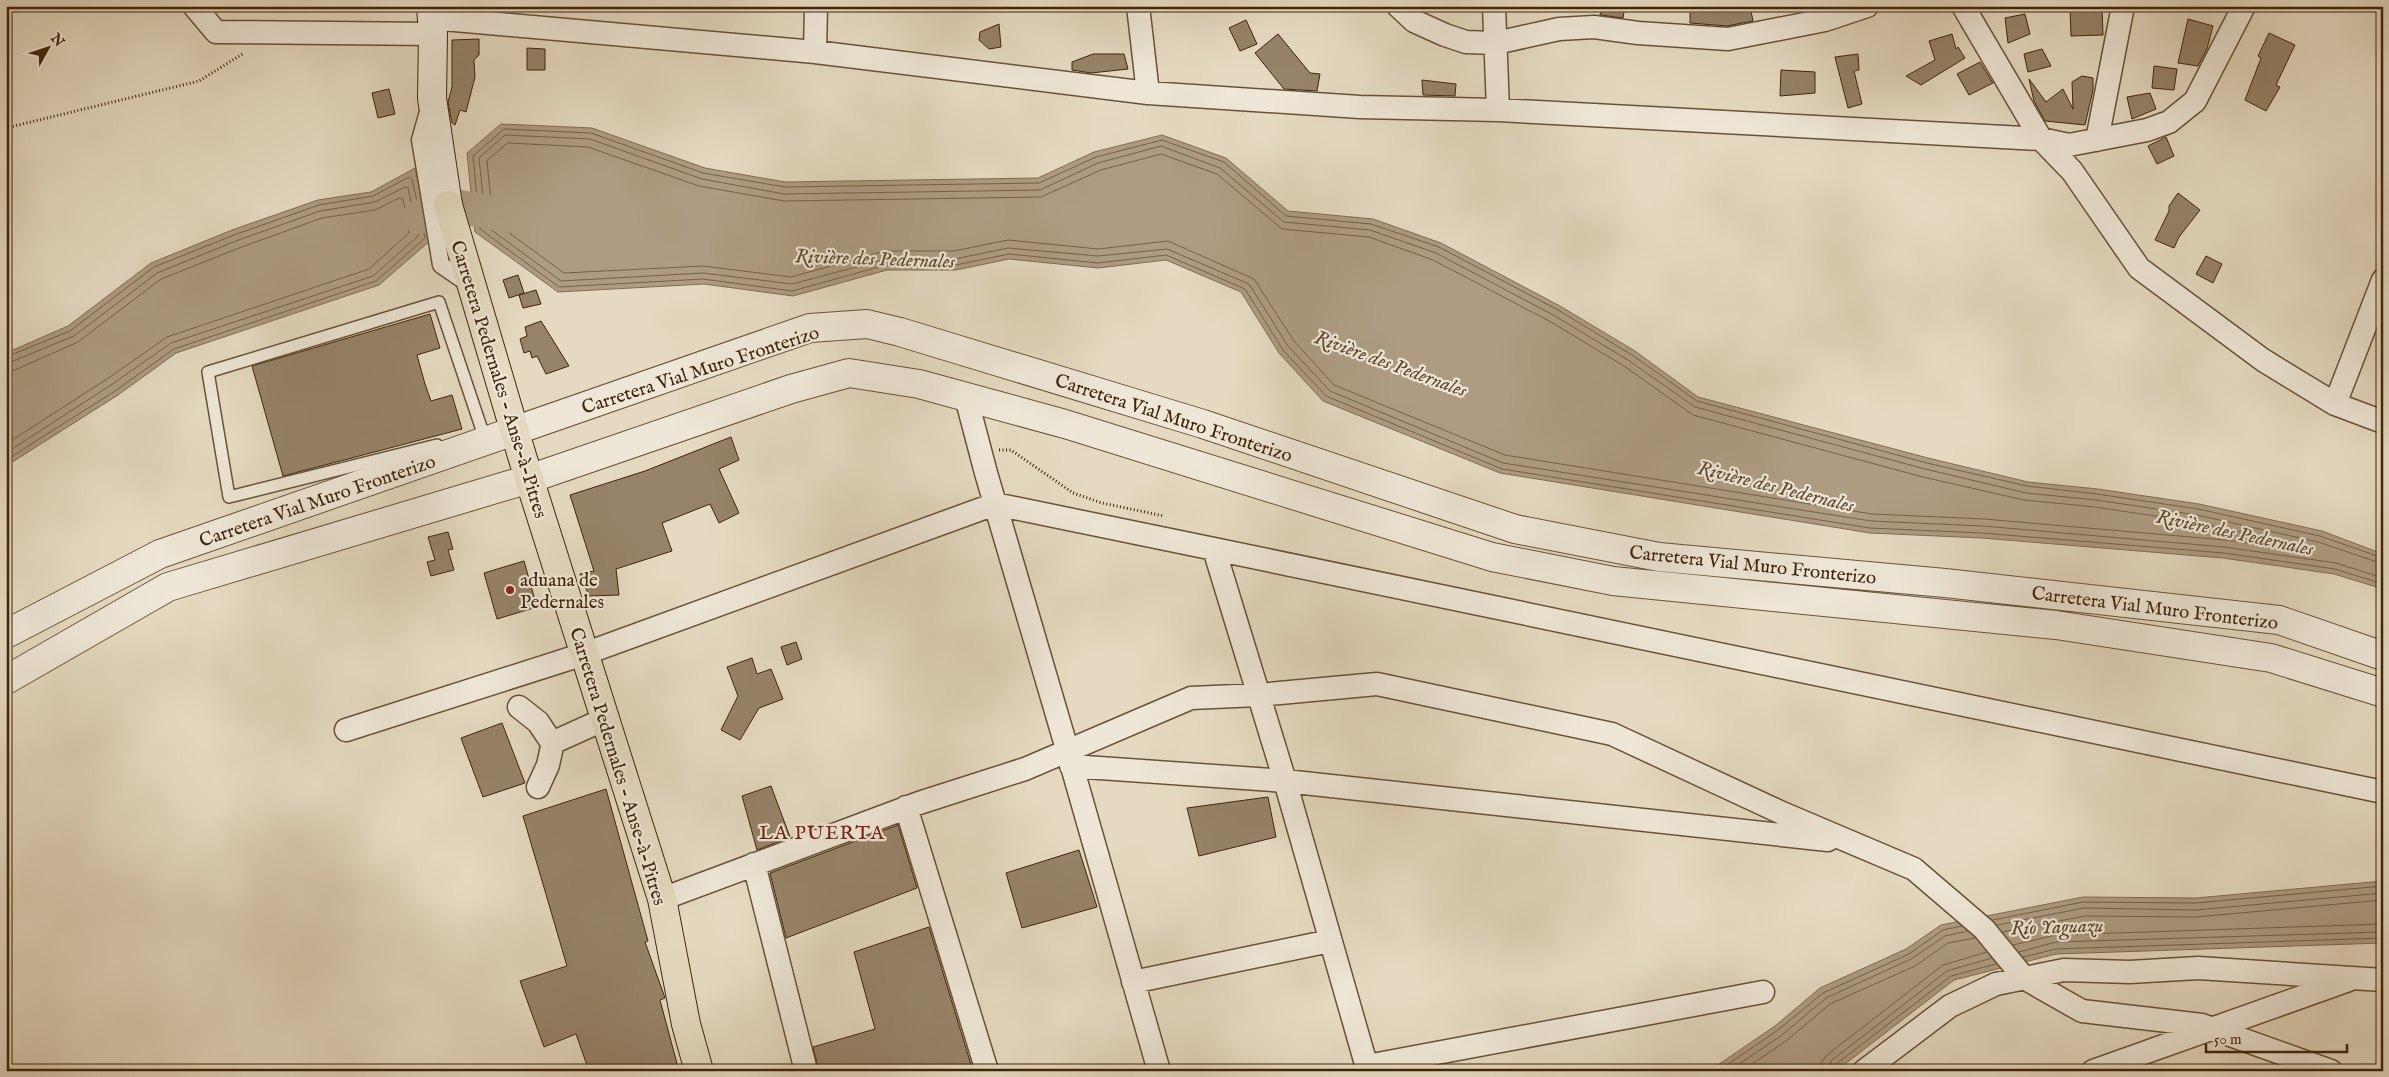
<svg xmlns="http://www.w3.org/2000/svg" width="2389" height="1077" viewBox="0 0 2389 1077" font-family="'IM FELL English',serif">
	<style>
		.water { fill: #ad9c82; stroke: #816c52 }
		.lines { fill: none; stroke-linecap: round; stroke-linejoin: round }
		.shore { stroke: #766046; stroke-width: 1 }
		.river { stroke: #ad9c82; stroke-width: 34 }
		.building { fill: #968369; stroke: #402409 }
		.service-casing { stroke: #695237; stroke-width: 14 }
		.pedestrian-casing { stroke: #695237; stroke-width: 19 }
		.minor-casing { stroke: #695237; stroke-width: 25 }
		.tertiary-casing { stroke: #695237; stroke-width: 30 }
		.secondary-casing { stroke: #402409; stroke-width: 30 }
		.primary-casing { stroke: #402409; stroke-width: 30 }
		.path { stroke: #402409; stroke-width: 3; stroke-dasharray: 1 2.5; stroke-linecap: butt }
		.service { stroke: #eee7d7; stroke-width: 11 }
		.pedestrian { stroke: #eee7d7; stroke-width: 16 }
		.minor { stroke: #eee7d7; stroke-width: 22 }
		.tertiary { stroke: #eee7d7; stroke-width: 28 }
		.secondary { stroke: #eee7d7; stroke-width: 28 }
		.primary { stroke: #e5dac1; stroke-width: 28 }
		.poi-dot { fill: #8f2418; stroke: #eee7d7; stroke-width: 2 }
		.labels { text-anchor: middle; stroke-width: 4.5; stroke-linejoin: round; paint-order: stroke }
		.street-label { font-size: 19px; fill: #402409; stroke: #eee7d7 }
		.poi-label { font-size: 19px; fill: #402409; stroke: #eee7d7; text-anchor: start }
		.water-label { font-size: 20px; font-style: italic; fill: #61482d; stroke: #eee7d7 }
		.neighbourhood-label { font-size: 20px; letter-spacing: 1px; fill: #7a1f14; stroke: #eee7d7 }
	</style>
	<rect width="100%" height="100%" fill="#e5dac1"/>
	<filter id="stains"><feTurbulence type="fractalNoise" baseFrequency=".004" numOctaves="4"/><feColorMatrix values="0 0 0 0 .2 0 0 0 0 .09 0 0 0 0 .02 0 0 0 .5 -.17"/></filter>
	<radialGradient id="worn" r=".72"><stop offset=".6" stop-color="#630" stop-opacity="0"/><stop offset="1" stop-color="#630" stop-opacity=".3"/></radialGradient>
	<path class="water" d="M 501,124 L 592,128 L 705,168 L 785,182 L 1038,178 L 1094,152 L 1162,135 L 1226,158 L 1288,211 L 1373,219 L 1441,243 L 1560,306 L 1635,351 L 1698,397 L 1928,458 L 2028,482 L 2098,489 L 2199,504 L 2322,531 L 2383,554 L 2383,589 L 2334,574 L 2223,558 L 1982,538 L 1870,533 L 1500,473 L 1323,401 L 1279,353 L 1241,292 L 1166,260 L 1098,268 L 1009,259 L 956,270 L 887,270 L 793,296 L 704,284 L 558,292 L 475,232 L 467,153 Z
		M 415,168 L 431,240 L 379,285 L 176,353 L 118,395 L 6,466 L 6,353 L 68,326 L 151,263 L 232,230 L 318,200 L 371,192 Z
		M 2383,881 L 2383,943 L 2056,954 L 1954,980 L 1836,1071 L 1709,1071 L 1775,1026 L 1820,988 L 1906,949 L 1941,925 L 2083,897 L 2196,898 Z"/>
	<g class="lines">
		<path class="shore" d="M 508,143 L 588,147 L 699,186 L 784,201 L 1041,197 L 1101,170 L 1161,154 L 1217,174 L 1282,229 L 1369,237 L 1433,260 L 1551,322 L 1624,366 L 1693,415 L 1923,477 L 2024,500 L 2095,507 L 2195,522 L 2298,545 L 2300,548 L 2297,550 L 2225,540 L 1984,519 L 1872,514 L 1505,455 L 1334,385 L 1294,341 L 1254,279 L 1168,241 L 1098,249 L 1008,240 L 954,251 L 885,251 L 791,277 L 703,266 L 564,273 L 493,221 L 487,161 Z
			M 6,357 L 70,331 L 154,267 L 234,235 L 319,205 L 373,196 L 409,177 L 412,179 L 425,238 L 376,281 L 174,349 L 115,391 L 6,460
			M 6,364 L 74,336 L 157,273 L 236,241 L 320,211 L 375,202 L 405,187 L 408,188 L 418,236 L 373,276 L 171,343 L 111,385 L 6,453
			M 6,371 L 15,370 L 78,342 L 161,279 L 239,248 L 322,218 L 375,210 L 399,198 L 403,199 L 409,233 L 369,269 L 167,337 L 107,379 L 6,444
			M 2383,558 L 2320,536 L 2198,509 L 2097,494 L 2027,486 L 1927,463 L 1697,401 L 1632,355 L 1558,310 L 1439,247 L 1371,224 L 1286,216 L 1224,162 L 1162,140 L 1096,157 L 1039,183 L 785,187 L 703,173 L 591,133 L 504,129 L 473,156 L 480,229 L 559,287 L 703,279 L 792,291 L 886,265 L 956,265 L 1009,254 L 1098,263 L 1166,255 L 1245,289 L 1283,350 L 1326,396 L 1502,469 L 1870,528 L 1982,533 L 2224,553 L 2335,569 L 2383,584
			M 2383,564 L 2318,542 L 2197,515 L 2096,500 L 2026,493 L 1925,469 L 1695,407 L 1628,360 L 1555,316 L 1436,253 L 1370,230 L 1284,222 L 1220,168 L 1161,146 L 1098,163 L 1040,190 L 784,194 L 702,179 L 590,139 L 505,135 L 479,158 L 486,226 L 561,281 L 703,273 L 792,284 L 886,259 L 955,259 L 1008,248 L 1098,256 L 1167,249 L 1249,284 L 1288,346 L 1330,391 L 1503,463 L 1871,521 L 1983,526 L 2224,547 L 2336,563 L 2383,578
			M 1993,920 L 2083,902 L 2196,903 L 2383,886
			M 1997,925 L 2084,908 L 2196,910 L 2383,893
			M 2003,932 L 2085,916 L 2196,917 L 2383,900
			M 2013,945 L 2056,935 L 2383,924
			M 2019,952 L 2056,942 L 2383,932
			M 2023,957 L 2056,949 L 2383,938
			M 1718,1071 L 1778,1030 L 1823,993 L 1909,954 L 1943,930 L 1962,926
			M 1729,1071 L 1782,1035 L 1826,998 L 1911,959 L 1945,936 L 1968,931
			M 1742,1071 L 1786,1041 L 1830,1004 L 1915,966 L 1948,943 L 1975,938
			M 1820,1071 L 1821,1063 L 1827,1055 L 1943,965 L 1987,952
			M 1828,1071 L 1832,1060 L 1947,971 L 1992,958
			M 1834,1071 L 1836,1064 L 1951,976 L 1996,964"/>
		<path class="river" d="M 419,217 L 448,205 L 518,217"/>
	</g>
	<path class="building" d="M 1602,6 L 1625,6 L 1623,18 L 1600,15 Z
		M 1690,6 L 1750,6 L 1753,21 L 1727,26 L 1690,23 Z
		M 2102,8 L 2103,35 L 2071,36 L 2070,9 Z
		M 2025,14 L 2030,34 L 2008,43 L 2005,18 Z
		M 2188,19 L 2213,26 L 2207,49 L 2198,66 L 2178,63 Z
		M 1246,20 L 1257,44 L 1240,51 L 1229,28 Z
		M 999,24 L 1001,47 L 989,49 L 979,40 L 980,32 Z
		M 2269,33 L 2295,45 L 2276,85 L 2280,87 L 2266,111 L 2245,100 L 2261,58 L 2258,56 Z
		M 1278,34 L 1310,73 L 1320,74 L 1317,91 L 1284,89 L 1255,53 Z
		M 1952,34 L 1956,49 L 1958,47 L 1965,58 L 1921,85 L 1906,76 L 1935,60 L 1929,41 Z
		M 479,39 L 479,55 L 474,60 L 475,77 L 466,112 L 460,110 L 455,125 L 452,123 L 448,102 L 452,87 L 452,40 Z
		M 527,48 L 545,49 L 545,70 L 527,70 Z
		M 2042,49 L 2051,66 L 2028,72 L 2024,54 Z
		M 1093,54 L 1124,54 L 1128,69 L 1091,73 L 1072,70 L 1072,62 Z
		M 1858,54 L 1859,70 L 1854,71 L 1862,104 L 1848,108 L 1835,57 Z
		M 1980,62 L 1993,83 L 1969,95 L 1957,74 Z
		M 2154,66 L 2177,69 L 2174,90 L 2152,88 Z
		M 1781,70 L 1815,72 L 1815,93 L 1780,96 Z
		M 2082,76 L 2093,78 L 2093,90 L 2085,125 L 2045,121 L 2034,101 L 2029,79 L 2046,102 L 2063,89 L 2073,109 L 2072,82 Z
		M 1422,80 L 1456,84 L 1455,96 L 1423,95 Z
		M 389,89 L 395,114 L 378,118 L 372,93 Z
		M 2150,93 L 2156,109 L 2132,119 L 2127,97 Z
		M 2166,137 L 2174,156 L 2157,164 L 2148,146 Z
		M 2178,193 L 2200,210 L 2179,237 L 2174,248 L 2155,240 L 2169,211 L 2169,206 Z
		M 2206,256 L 2222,264 L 2213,283 L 2196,274 Z
		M 518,275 L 524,293 L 509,298 L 503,280 Z
		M 536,290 L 541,304 L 523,308 L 519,295 Z
		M 430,314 L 440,348 L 417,355 L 425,384 L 431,401 L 452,395 L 462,429 L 283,476 L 252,366 Z
		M 541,321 L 569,366 L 546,374 L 537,356 L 532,358 L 530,351 L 524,353 L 520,339 L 527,336 L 525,327 Z
		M 731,437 L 739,460 L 719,469 L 739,513 L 719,523 L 710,504 L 662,523 L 672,551 L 616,569 L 619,595 L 589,596 L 580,574 L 594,571 L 570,495 L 645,471 Z
		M 448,532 L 453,549 L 448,550 L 454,570 L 431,576 L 427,562 L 435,560 L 428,537 Z
		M 524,561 L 537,607 L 497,619 L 484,573 Z
		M 796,642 L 802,659 L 787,665 L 781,647 Z
		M 752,658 L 757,674 L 771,669 L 783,699 L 759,708 L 740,740 L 721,730 L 738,696 L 727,667 Z
		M 502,723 L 525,783 L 483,797 L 461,738 Z
		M 771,786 L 790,837 L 757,850 L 742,796 Z
		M 606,789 L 648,941 L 645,942 L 665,998 L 660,1000 L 679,1071 L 589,1071 L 576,1034 L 544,1047 L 520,981 L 567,966 L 523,816 Z
		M 1268,797 L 1276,837 L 1199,856 L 1187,808 Z
		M 898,825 L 917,888 L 786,938 L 770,873 Z
		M 1079,850 L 1097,907 L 1022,928 L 1006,873 Z
		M 929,927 L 973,1071 L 819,1071 L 813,1047 L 875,1029 L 854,952 Z"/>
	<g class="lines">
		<defs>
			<path id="service" d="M 437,445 L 229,497 L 208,372 L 439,302 L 483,433"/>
			<path id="pedestrian" d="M 429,108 L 420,140 L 441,265 L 470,285"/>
			<path id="minor" d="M 194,6 L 216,32 L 433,34
				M 1138,6 L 1148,93
				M 1398,6 L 1414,21 L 1445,35 L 1466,42 L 1496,43 L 1559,29 L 1594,27 L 1638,33 L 1728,39 L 1825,20 L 1867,6
				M 1494,6 L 1498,110
				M 1963,6 L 2041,139 L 2072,171 L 2139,268 L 2263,360 L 2335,404 L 2383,422
				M 432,18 L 815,52 L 1148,93 L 1360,107 L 1498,110 L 2041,139 L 2069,145 L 2147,130 L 2169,122 L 2195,101 L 2244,6
				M 815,52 L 816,6
				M 2097,140 L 2123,6
				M 966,397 L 986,473 L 1067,749 L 1159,1071
				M 2335,404 L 2383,280
				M 1214,549 L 2383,792
				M 519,707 L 538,722 L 552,743 L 605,719
				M 346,730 L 584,654 L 995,504 L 1214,549 L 1285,781 L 1368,1071
				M 1071,766 L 1285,781 L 1828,840
				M 538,787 L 548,765 L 553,742
				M 906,807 L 987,1071
				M 754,864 L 806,1071
				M 662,899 L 919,803 L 1025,769 L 1191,698 L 1258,695 L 1377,684 L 1612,734 L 1782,813 L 1914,869 L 1984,929 L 2024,978 L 2082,1011 L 2202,1025 L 2331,1071
				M 1133,982 L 1330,941
				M 1367,1066 L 1763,992
				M 1864,1071 L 1950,1006 L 1996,984 L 2064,970 L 2130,972 L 2198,968 L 2383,980
				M 2093,1071 L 2349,980"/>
			<path id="tertiary" d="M 6,634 L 160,554 L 810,328 L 867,324 L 900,332 L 1203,424 L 1515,529 L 1659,557 L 1945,583 L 2279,620 L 2383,656
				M 6,680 L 168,587 L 529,479 L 791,389 L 849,373 L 919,384 L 1065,424 L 1492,557 L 1613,581 L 2056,625 L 2271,658 L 2383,693"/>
			<path id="secondary" d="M 431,6 L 433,34 L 432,98 L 448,205"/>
			<path id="primary" d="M 448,205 L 522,456 L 662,899 L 686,1024 L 699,1071"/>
		</defs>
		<use href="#service" class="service-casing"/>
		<use href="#pedestrian" class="pedestrian-casing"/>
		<use href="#minor" class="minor-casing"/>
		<use href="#tertiary" class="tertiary-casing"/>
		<use href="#secondary" class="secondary-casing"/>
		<use href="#primary" class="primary-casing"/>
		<path class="path" d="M 6,128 L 199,81 L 244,53
			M 999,450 L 1011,450 L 1073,493 L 1102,503 L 1164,516"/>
		<use href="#service" class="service"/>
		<use href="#pedestrian" class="pedestrian"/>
		<use href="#minor" class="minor"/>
		<use href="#tertiary" class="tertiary"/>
		<use href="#secondary" class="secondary"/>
		<use href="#primary" class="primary"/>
	</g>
	<circle class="poi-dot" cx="510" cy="590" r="5"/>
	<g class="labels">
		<g class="street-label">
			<text transform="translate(700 369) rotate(-18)" y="7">Carretera Vial Muro Fronterizo</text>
			<text transform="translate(500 379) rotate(73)" y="7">Carretera Pedernales - Anse-à-Pitres</text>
			<text transform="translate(1174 417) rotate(18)" y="7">Carretera Vial Muro Fronterizo</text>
			<text transform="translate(317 500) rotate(-19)" y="7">Carretera Vial Muro Fronterizo</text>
			<text transform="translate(1753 564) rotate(6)" y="7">Carretera Vial Muro Fronterizo</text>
			<text transform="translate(2155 607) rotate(7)" y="7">Carretera Vial Muro Fronterizo</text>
			<text transform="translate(619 766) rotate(73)" y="7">Carretera Pedernales - Anse-à-Pitres</text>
		</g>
		<g class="poi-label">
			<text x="520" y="586">aduana de<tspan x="520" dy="22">Pedernales</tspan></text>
		</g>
		<g class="water-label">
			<text transform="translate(875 258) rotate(2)" y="7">Rivière des Pedernales</text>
			<text transform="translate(1391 363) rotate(20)" y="7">Rivière des Pedernales</text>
			<text transform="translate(1776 486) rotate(14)" y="7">Rivière des Pedernales</text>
			<text transform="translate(2235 532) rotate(12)" y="7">Rivière des Pedernales</text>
			<text transform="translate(2057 926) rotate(-2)" y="7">Río Yaguazu</text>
		</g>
		<g class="neighbourhood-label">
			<text x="822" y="839">LA PUERTA</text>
		</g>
	</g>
	<rect width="2389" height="1077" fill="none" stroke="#e5dac1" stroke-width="25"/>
	<rect x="8" y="8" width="2374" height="1062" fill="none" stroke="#402409" stroke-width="2.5"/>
	<rect x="12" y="12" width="2364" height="1052" fill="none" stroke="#402409"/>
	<g transform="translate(48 48) rotate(50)" stroke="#eee7d7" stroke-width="4" paint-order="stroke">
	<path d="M0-4L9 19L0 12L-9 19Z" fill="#402409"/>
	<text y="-8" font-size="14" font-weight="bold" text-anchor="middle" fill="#402409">N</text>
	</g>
	<path d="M2206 1044v8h141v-8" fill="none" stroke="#402409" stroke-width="2.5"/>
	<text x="2214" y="1044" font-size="15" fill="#402409" stroke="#eee7d7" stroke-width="4" paint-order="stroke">50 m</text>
	<rect width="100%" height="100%" filter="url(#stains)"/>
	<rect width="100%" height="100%" fill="url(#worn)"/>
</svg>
